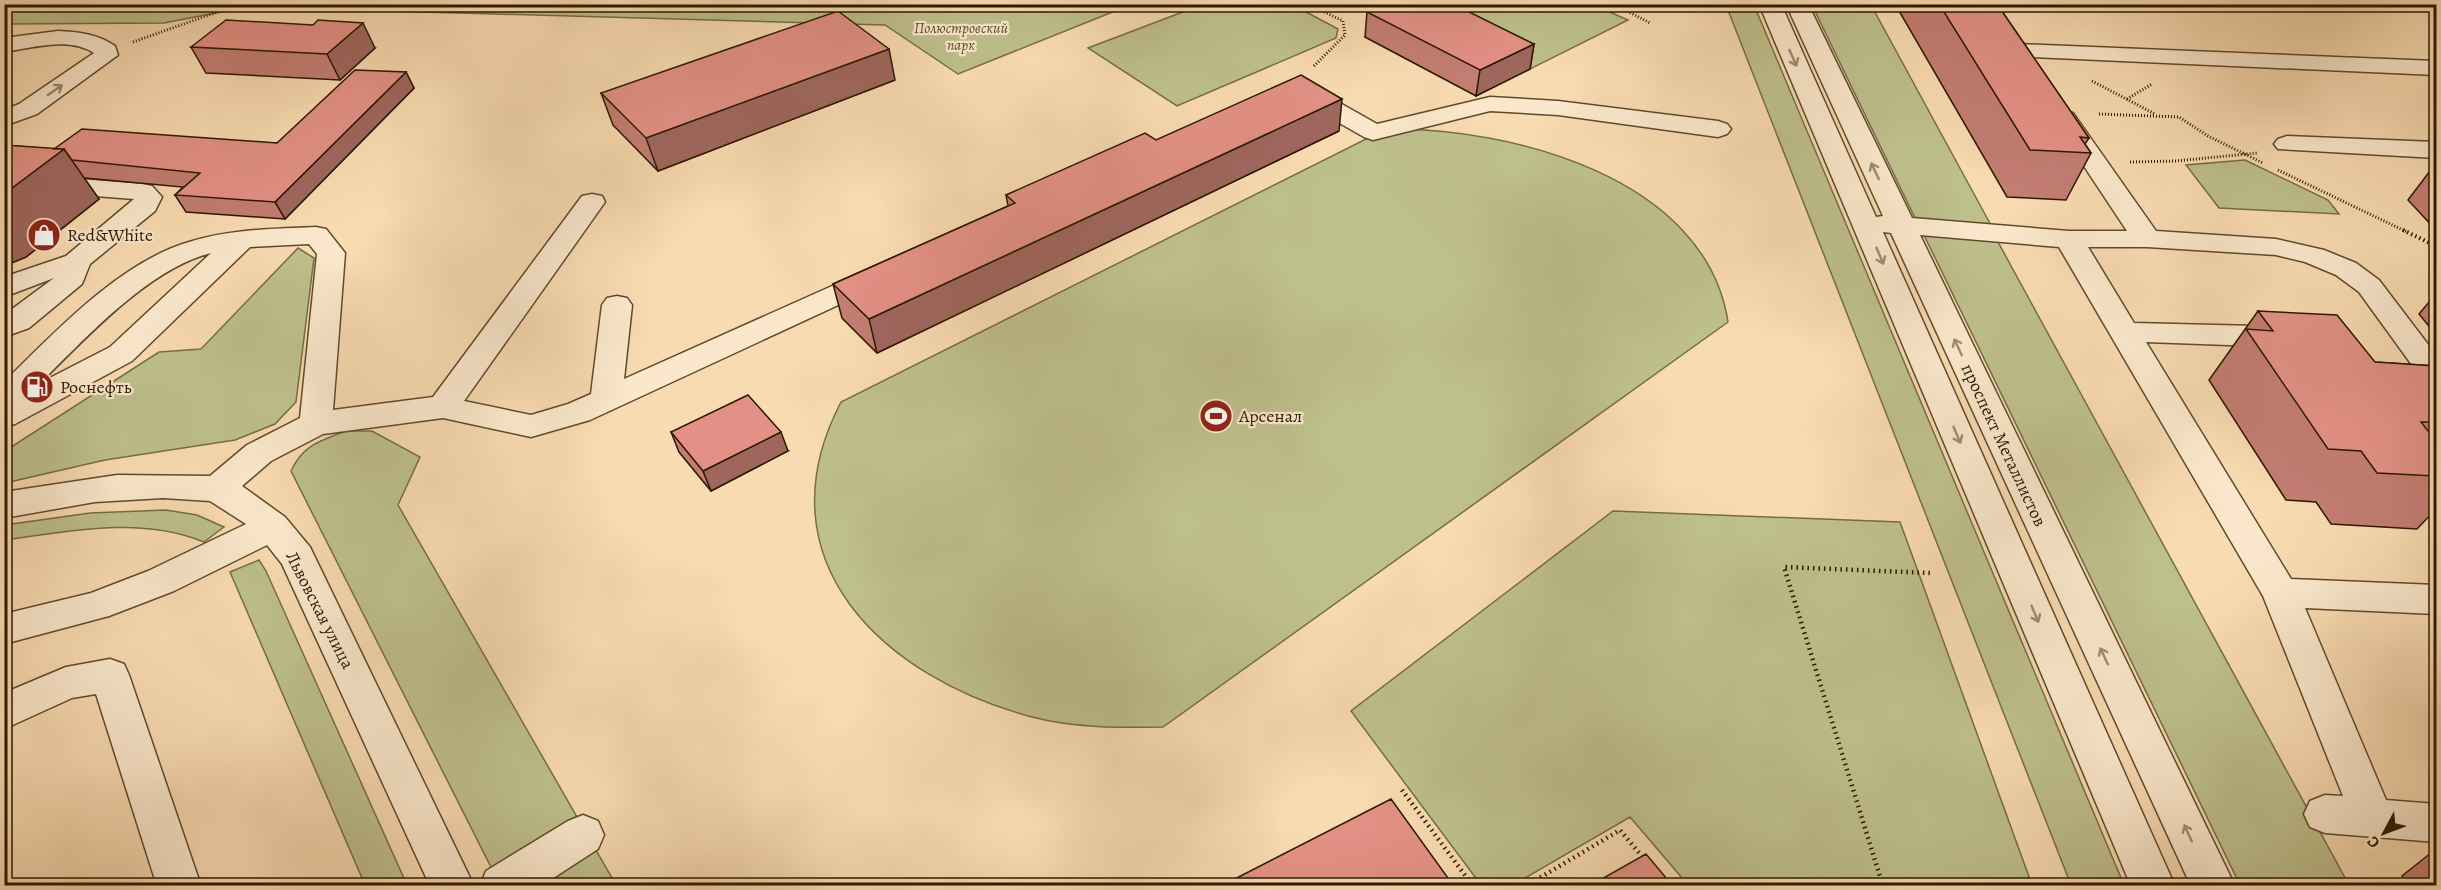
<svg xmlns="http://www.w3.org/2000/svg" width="2441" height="890" viewBox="0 0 2441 890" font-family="Alegreya,serif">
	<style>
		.green { fill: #bec08c; stroke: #766c46; stroke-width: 1.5 }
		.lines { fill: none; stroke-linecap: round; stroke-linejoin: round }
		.minor-casing { stroke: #604a2c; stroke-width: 3 }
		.path-far2 { stroke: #2d1900; stroke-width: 3; stroke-dasharray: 1 2; stroke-linecap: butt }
		.path-far1 { stroke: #2d1900; stroke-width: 4; stroke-dasharray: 1.5 3; stroke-linecap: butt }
		.path { stroke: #2d1900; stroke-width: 4.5; stroke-dasharray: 1.5 4; stroke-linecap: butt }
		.minor { fill: #fbe8cc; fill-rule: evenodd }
		.wall { fill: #c37d73; stroke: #2d1900; stroke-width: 1.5 }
		.shaded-wall { fill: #9f665e; stroke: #2d1900; stroke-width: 1.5 }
		.building { fill: #e39186; stroke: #2d1900; stroke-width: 1.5 }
		.oneway { stroke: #9e8b70 }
		.labels { text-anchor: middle; stroke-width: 4.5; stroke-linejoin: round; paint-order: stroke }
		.far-park-label { font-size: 15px; font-style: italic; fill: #584b2a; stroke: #fbe8cc }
		.poi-label { font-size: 18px; fill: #2d1900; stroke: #fbe8cc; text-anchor: start }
		.street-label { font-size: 18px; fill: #2d1900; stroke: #fbe8cc }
	</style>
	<rect width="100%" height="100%" fill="#f9dbb1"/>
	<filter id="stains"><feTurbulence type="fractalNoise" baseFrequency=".00333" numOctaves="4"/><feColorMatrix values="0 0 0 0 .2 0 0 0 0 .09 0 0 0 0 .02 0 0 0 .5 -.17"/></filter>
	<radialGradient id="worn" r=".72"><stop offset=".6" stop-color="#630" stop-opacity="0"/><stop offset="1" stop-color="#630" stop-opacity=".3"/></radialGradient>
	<path class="green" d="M 4,5 L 1130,5 L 958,74 L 885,25 L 247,7 L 164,23 L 5,24 Z
		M 1201,5 L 1293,5 L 1338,29 L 1336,38 L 1177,106 L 1088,48 Z
		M 1439,5 L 1594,5 L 1628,20 L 1476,96 L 1365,37 Z
		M 1726,5 L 1754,5 L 2124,885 L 2071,885 Z
		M 1812,5 L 1871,5 L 1992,227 L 1916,220 Z
		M 1386,129 C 1510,127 1706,177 1728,322 L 1163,727 C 1120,728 1074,728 1032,717 C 884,678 758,561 841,402 Z
		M 2245,160 L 2328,200 L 2339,214 L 2219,208 L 2186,165 Z
		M 1924,235 L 1998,242 L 2349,885 L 2240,885 Z
		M 298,248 L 314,258 L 296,402 L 275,424 L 235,440 L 105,460 L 5,483 L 5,451 L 159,352 L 201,349 Z
		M 346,431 L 372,431 L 420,457 L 398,505 L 616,885 L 500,885 L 291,471 C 303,445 320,441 346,431 Z
		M 166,510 L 197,515 L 224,527 L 204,542 C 141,516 70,531 5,540 L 5,525 L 90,513 Z
		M 1613,511 L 1900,522 L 2032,885 L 1688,885 L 1630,817 L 1513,885 L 1481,885 L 1351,711 Z
		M 259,560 L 266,571 L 407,885 L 365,885 L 230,572 Z"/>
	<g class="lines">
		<defs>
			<path id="minor" d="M 1759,4 L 1781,4 L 1876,217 L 1883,216 L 1786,4 L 1808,4 L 1912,218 L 2069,231 L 2127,231 L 2052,118 L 2055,113 L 2064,111 L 2073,113 L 2156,231 L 2276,239 L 2324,250 L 2356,263 L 2379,280 L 2436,355 L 2436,386 L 2425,383 L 2359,292 L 2336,275 L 2305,262 L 2276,255 L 2147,247 L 2088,247 L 2134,323 L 2256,326 L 2295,334 L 2299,341 L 2295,348 L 2284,351 L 2256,346 L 2146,342 L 2291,579 L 2436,585 L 2436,614 L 2305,608 L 2386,800 L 2436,804 L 2436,842 L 2325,833 L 2310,827 L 2304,814 L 2310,801 L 2325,795 L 2343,796 L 2263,596 L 2059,247 L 1920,235 L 2235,886 L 2191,886 L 1891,233 L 1883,232 L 2175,886 L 2131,886 Z
				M 58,31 C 79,32 98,34 115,46 L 118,55 L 37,114 L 4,126 L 4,110 L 19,104 L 94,53 C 70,36 31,48 4,52 L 4,38 Z
				M 2018,44 L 2436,61 L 2436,75 L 2010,56 L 2006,51 L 2010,46 Z
				M 1301,84 L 1310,86 L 1377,124 L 1490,97 L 1558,101 L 1718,121 L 1727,124 L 1731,129 L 1727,134 L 1718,137 L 1558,115 L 1490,111 L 1373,140 L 1364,137 L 1292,96 L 1289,91 L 1292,86 Z
				M 2287,136 L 2436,142 L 2436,158 L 2278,149 L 2274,144 L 2278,139 Z
				M 4,173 L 143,184 L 152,186 L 162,197 L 155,211 L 90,264 L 82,284 L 29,328 L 4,337 L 4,315 L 54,278 L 4,297 L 4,277 L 66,256 L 134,199 L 4,189 Z
				M 592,194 L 602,196 L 605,202 L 464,401 L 531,415 L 568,404 L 591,394 L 602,305 L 607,298 L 617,296 L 627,298 L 632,305 L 624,379 L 868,270 L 878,267 L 888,270 L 892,276 L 888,282 L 590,420 L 531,437 L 443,418 L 323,434 L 271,461 L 242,486 L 285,517 L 310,547 L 474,886 L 430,886 L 282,564 L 267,545 L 174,591 L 109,616 L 4,644 L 4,614 L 91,593 L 148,571 L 246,524 L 210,501 L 163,498 L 95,502 L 4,518 L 4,492 L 117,475 L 210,476 L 247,445 L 300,418 L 317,254 L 309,244 L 250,247 L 132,361 L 15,424 L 4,427 L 4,382 C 55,332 120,262 189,242 C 230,229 273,229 316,227 L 326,229 L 345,253 L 333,410 L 433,397 L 582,196 ZM 211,253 L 110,347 L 40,383 C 85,339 148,269 211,253 Z
				M 110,659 L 124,664 L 129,675 L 201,886 L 157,886 L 96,694 L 72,698 L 4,729 L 4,693 L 66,667 Z
				M 583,815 L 598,821 L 604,835 L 598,849 L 541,886 L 480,886 L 486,871 L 568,821 Z"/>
		</defs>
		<use href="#minor" class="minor-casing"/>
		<path class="path-far2" d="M 1308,4 L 1343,21 L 1345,35 L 1313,67
			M 1614,4 L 1650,23
			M 133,42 L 240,4
			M 2092,81 L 2155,114
			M 2127,99 L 2152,84
			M 2099,114 L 2179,117 L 2208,136 L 2263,163
			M 2130,162 L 2176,161 L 2257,153
			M 2278,170 L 2407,232"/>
		<path class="path-far1" d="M 2403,230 L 2436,246"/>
		<path class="path" d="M 1402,790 L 1473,886
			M 1526,886 L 1620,830 L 1645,860
			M 1883,886 L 1784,567 L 1930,573"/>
		<use href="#minor" class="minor"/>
	</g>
	<path class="wall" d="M 1895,4 L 1997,4 L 2089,138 L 2085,144 L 2091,153 L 2066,200 L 2007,197 Z
		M 1367,12 L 1534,44 L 1530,69 L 1476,96 L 1365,37 Z
		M 191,47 L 375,48 L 340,80 L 206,73 Z
		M 406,72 L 414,88 L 285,219 L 186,212 L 175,195 L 183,187 L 84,178 L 99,199 L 26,257 L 4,266 L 4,145 L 54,149 L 277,143 Z
		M 895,80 L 658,171 L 613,125 L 601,93 Z
		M 1339,131 L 877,353 L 842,318 L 833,284 L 1008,206 L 1006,195 L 1156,140 Z
		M 2436,163 L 2436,230 L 2408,200 Z
		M 2435,295 L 2436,295 L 2436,335 L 2419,314 Z
		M 2258,311 L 2375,362 L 2436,366 L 2436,509 L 2417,529 L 2331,524 L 2316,502 L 2286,500 L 2209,380 Z
		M 671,432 L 788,451 L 711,491 L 679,452 Z
		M 2436,849 L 2436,885 L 2408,885 L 2402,876 Z"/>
	<path class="shaded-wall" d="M 363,23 L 375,48 L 340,80 L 327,54 Z
		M 1534,44 L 1530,69 L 1476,96 L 1480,70 Z
		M 889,49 L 895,80 L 658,171 L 646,138 Z
		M 406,72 L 414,88 L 285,219 L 275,202 Z
		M 1342,99 L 1339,131 L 877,353 L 869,319 Z
		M 64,149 L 99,199 L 26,257 L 4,266 L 4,194 Z
		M 781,432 L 788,451 L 711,491 L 703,471 Z"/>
	<path class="building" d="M 1384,4 L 1453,4 L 1534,44 L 1480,70 L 1367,12 Z
		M 1939,4 L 1997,4 L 2089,138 L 2080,137 L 2091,153 L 2030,150 Z
		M 838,11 L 889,49 L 646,138 L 601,93 Z
		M 226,20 L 313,25 L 318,20 L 363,23 L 327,54 L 191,47 Z
		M 355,70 L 406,72 L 275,202 L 175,195 L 200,173 L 72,160 L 64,149 L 54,149 L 82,129 L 277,143 Z
		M 1301,75 L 1342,99 L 869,319 L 833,284 L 1015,203 L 1006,195 L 1145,133 L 1156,140 Z
		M 4,145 L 64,149 L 4,194 Z
		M 2258,311 L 2337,315 L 2375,362 L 2436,366 L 2436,422 L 2421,422 L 2436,441 L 2436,476 L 2377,473 L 2361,451 L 2328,449 L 2246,329 L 2273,331 Z
		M 748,395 L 781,432 L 703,471 L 671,432 Z
		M 1391,799 L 1453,885 L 1223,885 Z
		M 1646,854 L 1672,885 L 1591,885 Z"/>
	<defs><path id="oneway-shaft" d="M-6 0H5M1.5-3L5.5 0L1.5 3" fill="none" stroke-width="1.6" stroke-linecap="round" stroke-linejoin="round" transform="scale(1.5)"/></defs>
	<g class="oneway">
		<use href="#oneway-shaft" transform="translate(1793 58) rotate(66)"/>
		<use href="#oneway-shaft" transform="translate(55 90) rotate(-35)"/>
		<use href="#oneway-shaft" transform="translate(1875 171) rotate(-115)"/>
		<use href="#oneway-shaft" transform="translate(1880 256) rotate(67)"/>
		<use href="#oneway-shaft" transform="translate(1958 347) rotate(-115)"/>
		<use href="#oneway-shaft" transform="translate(1957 435) rotate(67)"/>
		<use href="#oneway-shaft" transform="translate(2035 614) rotate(67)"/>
		<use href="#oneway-shaft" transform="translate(2104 656) rotate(-115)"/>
		<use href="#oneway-shaft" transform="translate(2188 833) rotate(-115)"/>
	</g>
	<defs>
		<symbol id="shop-disc" viewBox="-11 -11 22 22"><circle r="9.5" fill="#8f2418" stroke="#fbe8cc"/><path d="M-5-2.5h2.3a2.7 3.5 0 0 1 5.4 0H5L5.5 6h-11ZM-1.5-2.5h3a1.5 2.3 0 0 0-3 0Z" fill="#fff"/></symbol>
		<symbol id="fuel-disc" viewBox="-11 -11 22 22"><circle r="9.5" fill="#8f2418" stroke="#fbe8cc"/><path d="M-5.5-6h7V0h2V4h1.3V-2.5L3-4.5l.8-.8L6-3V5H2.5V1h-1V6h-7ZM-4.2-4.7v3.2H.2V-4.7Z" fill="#fff"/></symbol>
		<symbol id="stadium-disc" viewBox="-11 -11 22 22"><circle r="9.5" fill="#8f2418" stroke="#fbe8cc"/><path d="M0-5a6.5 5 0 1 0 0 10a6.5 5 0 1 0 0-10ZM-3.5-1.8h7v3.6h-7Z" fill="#fff"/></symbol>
	</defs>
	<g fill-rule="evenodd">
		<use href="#shop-disc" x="25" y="216" width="38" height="38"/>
		<use href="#fuel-disc" x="18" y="368" width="38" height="38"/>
		<use href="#stadium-disc" x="1197" y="397" width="38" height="38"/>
	</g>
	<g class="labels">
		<g class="far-park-label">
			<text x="961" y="33">Полюстровский<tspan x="961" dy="17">парк</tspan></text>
		</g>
		<g class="poi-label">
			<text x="67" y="241">Red&amp;White</text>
			<text x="60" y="393">Роснефть</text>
			<text x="1239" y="422">Арсенал</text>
		</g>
		<g class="street-label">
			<text transform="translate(2004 445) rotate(65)" y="6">проспект Металлистов</text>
			<text transform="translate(320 610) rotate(63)" y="6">Львовская улица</text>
		</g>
	</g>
	<rect width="2441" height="890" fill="none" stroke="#f9dbb1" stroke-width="24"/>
	<rect x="6" y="6" width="2429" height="878" fill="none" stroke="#2d1900" stroke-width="3"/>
	<rect x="12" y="12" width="2417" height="866" fill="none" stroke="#2d1900" stroke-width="1.5"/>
	<g transform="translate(2384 833) rotate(229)" stroke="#fbe8cc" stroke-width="4.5" paint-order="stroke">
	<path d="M0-4.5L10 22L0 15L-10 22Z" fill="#2d1900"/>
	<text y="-9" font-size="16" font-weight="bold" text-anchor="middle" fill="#2d1900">С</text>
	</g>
	<rect width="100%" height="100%" filter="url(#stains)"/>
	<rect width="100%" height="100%" fill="url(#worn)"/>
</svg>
